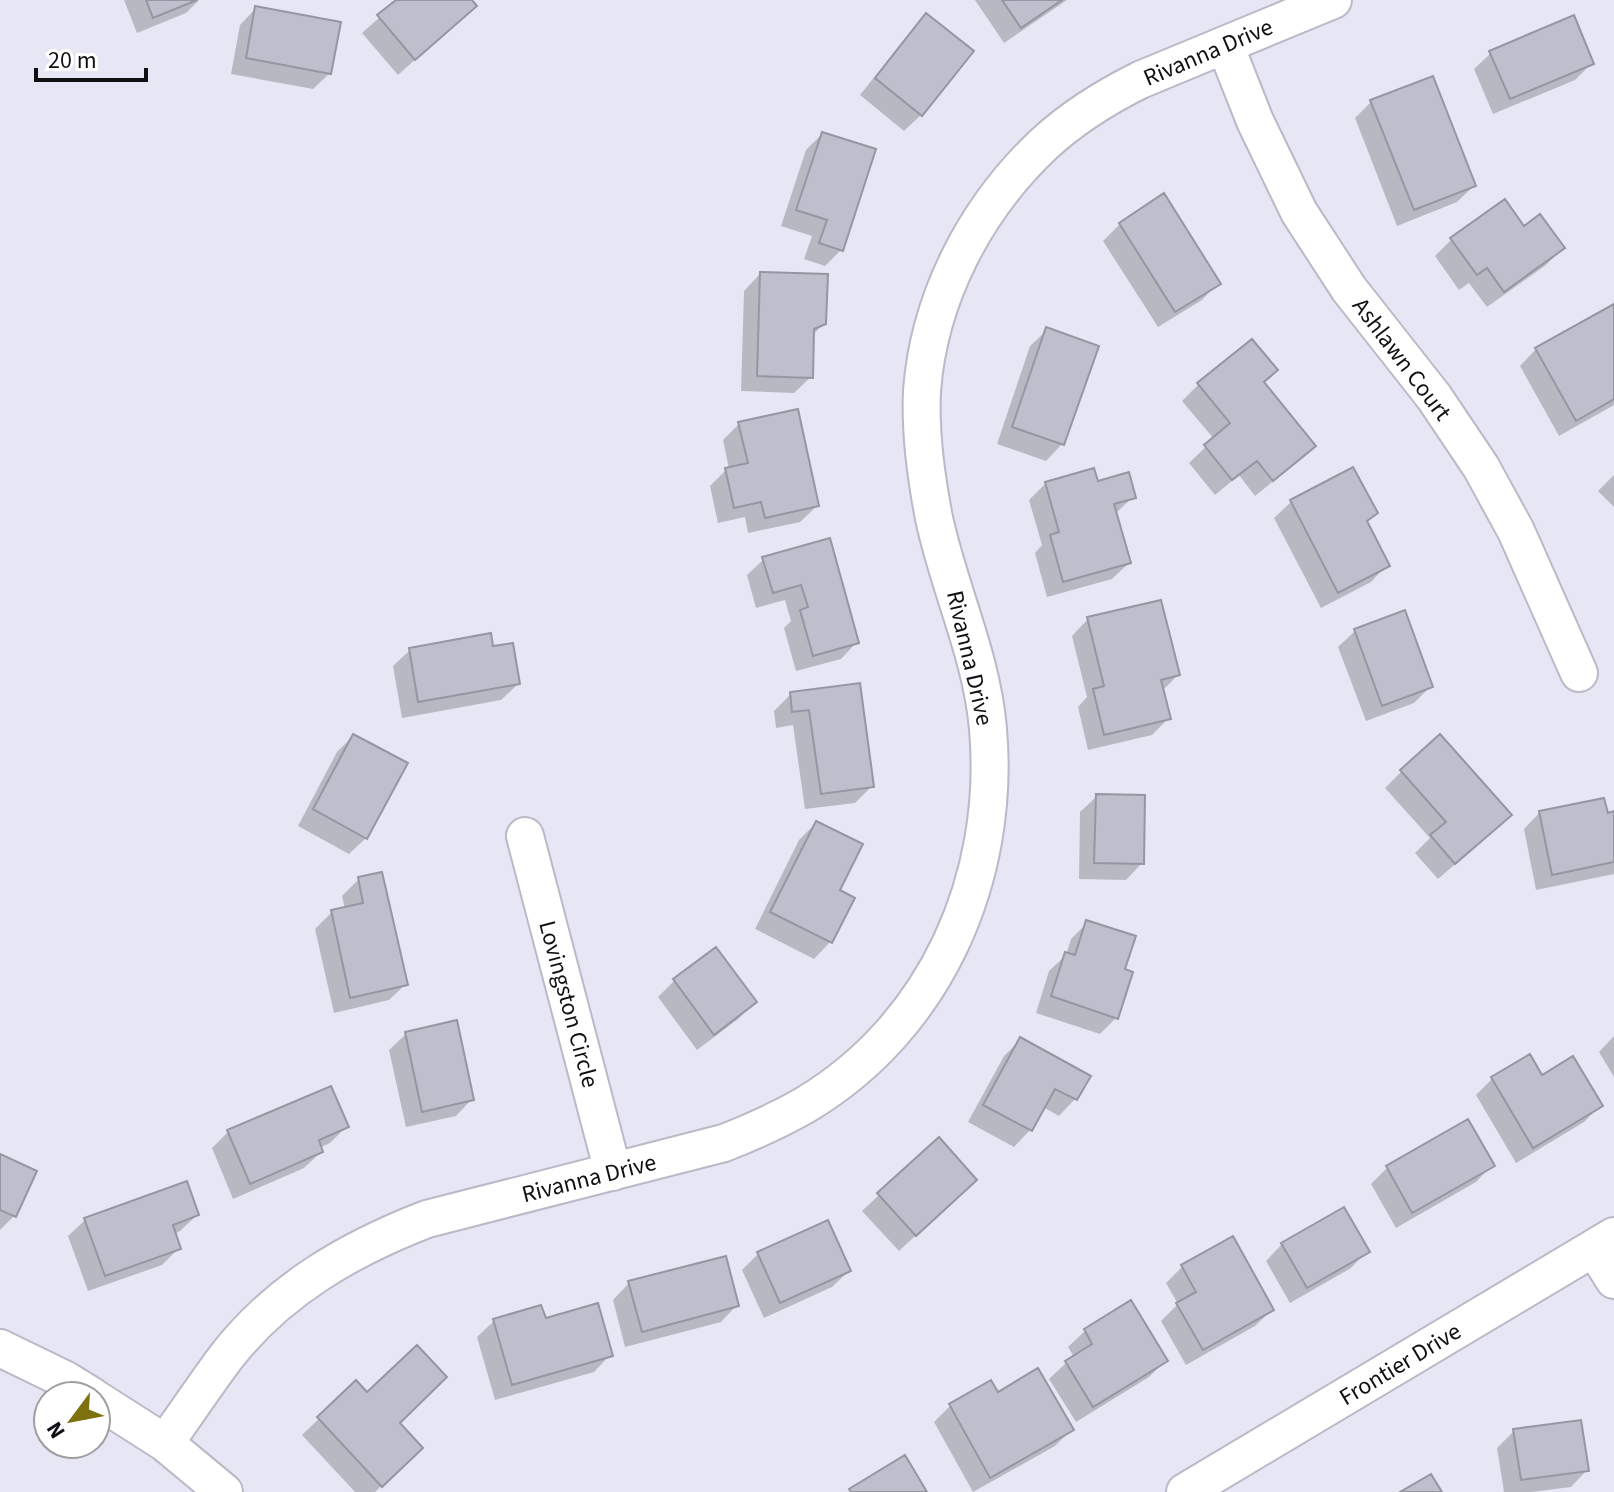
<svg xmlns="http://www.w3.org/2000/svg" width="1614" height="1492" viewBox="0 0 1614 1492" font-family="'Source Sans 3',sans-serif">
	<style>
		.shadow { fill: #0003 }
		.building { fill: #bfbecc; stroke: #9695a2; stroke-width: 2 }
		.lines { fill: none; stroke-linecap: round; stroke-linejoin: round }
		.street-casing { stroke: #bab9c7; stroke-width: 40 }
		.street { stroke: #fff; stroke-width: 36 }
		.labels { text-anchor: middle; stroke-width: 7; stroke-linejoin: round; paint-order: stroke }
		.street-label { font-size: 24px; fill: #101014; stroke: #fff }
	</style>
	<rect width="100%" height="100%" fill="#e7e6f4"/>
	<path class="shadow" d="M 124,0 L 199,0 L 186,13 L 137,33 Z
		M 399,0 L 469,0 L 475,6 L 398,75 L 362,33 Z
		M 975,0 L 1067,0 L 1004,43 Z
		M 256,8 L 330,73 L 313,89 L 231,74 L 240,25 Z
		M 927,15 L 921,115 L 904,131 L 860,95 L 910,32 Z
		M 1491,53 L 1592,63 L 1575,80 L 1493,114 L 1474,69 Z
		M 1371,102 L 1474,186 L 1457,202 L 1397,226 L 1355,118 Z
		M 822,134 L 841,250 L 825,266 L 804,259 L 812,236 L 781,226 L 806,150 Z
		M 1120,224 L 1218,283 L 1202,300 L 1158,327 L 1103,241 Z
		M 1523,228 L 1563,248 L 1546,265 L 1487,307 L 1469,283 L 1459,290 L 1435,256 L 1452,239 Z
		M 760,274 L 824,323 L 812,336 L 811,377 L 794,393 L 741,391 L 744,291 Z
		M 1614,306 L 1614,405 L 1559,436 L 1520,366 L 1536,349 Z
		M 1047,330 L 1062,444 L 1046,461 L 997,444 L 1030,346 Z
		M 1262,383 L 1313,446 L 1297,462 L 1255,496 L 1239,475 L 1215,495 L 1189,463 L 1214,439 L 1182,401 L 1199,384 Z
		M 739,424 L 817,506 L 800,522 L 748,533 L 745,517 L 718,523 L 710,486 L 726,470 L 729,469 L 723,440 Z
		M 1614,475 L 1614,507 L 1598,491 Z
		M 1046,483 L 1096,483 L 1133,497 L 1115,514 L 1129,563 L 1112,579 L 1047,597 L 1035,553 L 1042,545 L 1029,500 Z
		M 1291,502 L 1375,513 L 1366,523 L 1387,565 L 1371,582 L 1321,608 L 1274,518 Z
		M 828,540 L 857,642 L 841,659 L 796,671 L 784,628 L 791,621 L 785,600 L 756,608 L 747,575 L 764,559 Z
		M 1088,619 L 1178,675 L 1162,691 L 1168,719 L 1152,735 L 1088,750 L 1078,707 L 1087,697 L 1072,636 Z
		M 1355,631 L 1431,686 L 1414,703 L 1366,721 L 1338,647 Z
		M 492,649 L 518,684 L 501,700 L 402,718 L 393,666 L 410,650 Z
		M 858,685 L 872,786 L 855,803 L 805,809 L 793,725 L 776,728 L 774,711 L 791,694 Z
		M 353,736 L 366,838 L 349,854 L 298,826 L 337,752 Z
		M 1402,771 L 1493,831 L 1438,879 L 1415,853 L 1430,838 L 1385,788 Z
		M 1097,796 L 1142,863 L 1126,880 L 1079,879 L 1080,812 Z
		M 1540,812 L 1606,815 L 1614,813 L 1614,874 L 1536,890 L 1524,829 Z
		M 816,823 L 837,890 L 852,898 L 830,942 L 814,959 L 755,929 L 799,840 Z
		M 359,879 L 406,984 L 389,1000 L 334,1013 L 315,929 L 332,912 L 345,909 L 342,896 Z
		M 1087,923 L 1122,971 L 1116,1018 L 1100,1034 L 1036,1013 L 1049,971 L 1066,955 L 1071,939 Z
		M 715,950 L 755,1002 L 738,1019 L 697,1050 L 658,997 L 674,981 Z
		M 406,1034 L 472,1099 L 456,1116 L 406,1127 L 389,1050 Z
		M 1614,1036 L 1614,1077 L 1599,1052 Z
		M 1020,1040 L 1075,1099 L 1059,1116 L 1043,1107 L 1030,1130 L 1014,1147 L 968,1122 L 1004,1056 Z
		M 1541,1077 L 1600,1106 L 1584,1122 L 1516,1163 L 1476,1095 L 1492,1079 Z
		M 346,1127 L 330,1143 L 319,1148 L 321,1152 L 304,1168 L 233,1199 L 212,1148 L 228,1132 Z
		M 0,1156 L 35,1172 L 14,1216 L 0,1230 Z
		M 1492,1165 L 1476,1182 L 1396,1228 L 1371,1184 L 1387,1168 Z
		M 879,1195 L 958,1196 L 899,1251 L 862,1211 Z
		M 197,1215 L 180,1231 L 174,1234 L 179,1248 L 162,1265 L 88,1291 L 68,1236 L 85,1220 Z
		M 1282,1244 L 1367,1251 L 1351,1268 L 1290,1303 L 1266,1261 Z
		M 759,1253 L 849,1271 L 832,1287 L 764,1318 L 742,1270 Z
		M 1182,1267 L 1272,1310 L 1255,1326 L 1186,1365 L 1161,1321 L 1178,1304 L 1166,1283 Z
		M 629,1283 L 737,1305 L 721,1322 L 625,1347 L 613,1300 Z
		M 1130,1303 L 1165,1361 L 1149,1377 L 1076,1422 L 1049,1379 L 1066,1363 L 1074,1357 L 1068,1347 L 1085,1331 Z
		M 494,1321 L 544,1321 L 610,1355 L 594,1372 L 495,1400 L 477,1337 Z
		M 356,1383 L 397,1423 L 404,1464 L 375,1492 L 355,1492 L 302,1435 Z
		M 997,1394 L 1071,1430 L 1055,1446 L 973,1492 L 934,1422 L 950,1406 Z
		M 1514,1431 L 1587,1470 L 1571,1487 L 1532,1492 L 1504,1492 L 1497,1448 Z"/>
	<path class="building" d="M 146,0 L 197,0 L 153,18 Z
		M 396,0 L 472,0 L 477,6 L 415,60 L 377,15 Z
		M 1002,0 L 1062,0 L 1021,28 Z
		M 255,6 L 341,22 L 331,74 L 246,58 Z
		M 926,13 L 974,51 L 922,116 L 875,78 Z
		M 1574,15 L 1594,64 L 1510,99 L 1489,51 Z
		M 1433,76 L 1476,186 L 1414,210 L 1370,100 Z
		M 822,132 L 876,149 L 843,251 L 819,243 L 827,220 L 796,210 Z
		M 1164,193 L 1221,284 L 1175,312 L 1119,223 Z
		M 1505,199 L 1524,226 L 1540,214 L 1565,248 L 1504,292 L 1487,268 L 1477,275 L 1450,238 Z
		M 760,272 L 828,274 L 826,324 L 814,329 L 813,378 L 757,376 Z
		M 1614,304 L 1614,399 L 1576,421 L 1535,348 Z
		M 1046,327 L 1099,346 L 1064,445 L 1012,427 Z
		M 1252,339 L 1278,370 L 1264,382 L 1316,446 L 1273,481 L 1257,461 L 1232,480 L 1204,445 L 1230,423 L 1197,383 Z
		M 798,409 L 819,506 L 765,518 L 761,502 L 734,508 L 725,468 L 748,463 L 738,422 Z
		M 1353,467 L 1378,513 L 1367,521 L 1390,566 L 1338,593 L 1290,500 Z
		M 1094,468 L 1098,481 L 1129,472 L 1136,498 L 1114,504 L 1131,563 L 1063,582 L 1050,535 L 1059,532 L 1045,482 Z
		M 830,538 L 859,643 L 813,656 L 800,610 L 808,607 L 801,585 L 773,593 L 762,557 Z
		M 1161,600 L 1180,675 L 1161,680 L 1171,719 L 1104,735 L 1093,689 L 1104,686 L 1087,617 Z
		M 1405,610 L 1433,687 L 1382,706 L 1354,629 Z
		M 491,633 L 493,646 L 513,643 L 520,684 L 418,702 L 409,648 Z
		M 860,683 L 874,787 L 821,794 L 809,710 L 792,712 L 790,692 Z
		M 353,734 L 408,763 L 367,839 L 313,809 Z
		M 1440,734 L 1512,815 L 1455,864 L 1430,835 L 1446,822 L 1400,770 Z
		M 1096,794 L 1145,795 L 1144,864 L 1094,863 Z
		M 1604,798 L 1608,813 L 1614,811 L 1614,862 L 1552,875 L 1539,811 Z
		M 816,821 L 863,844 L 840,890 L 855,898 L 832,943 L 770,912 Z
		M 382,872 L 408,985 L 350,998 L 331,910 L 363,903 L 358,877 Z
		M 1086,920 L 1136,936 L 1125,969 L 1133,972 L 1118,1019 L 1051,996 L 1065,952 L 1075,955 Z
		M 716,947 L 757,1002 L 714,1035 L 673,979 Z
		M 457,1020 L 474,1100 L 422,1112 L 405,1032 Z
		M 1020,1037 L 1091,1076 L 1077,1100 L 1055,1089 L 1032,1131 L 983,1105 Z
		M 1530,1054 L 1542,1075 L 1573,1056 L 1603,1106 L 1533,1148 L 1491,1077 Z
		M 331,1086 L 349,1127 L 319,1140 L 323,1152 L 250,1184 L 227,1130 Z
		M 1468,1119 L 1495,1166 L 1412,1213 L 1386,1166 Z
		M 939,1137 L 977,1180 L 916,1236 L 877,1193 Z
		M 0,1154 L 37,1171 L 16,1217 L 0,1210 Z
		M 187,1181 L 199,1215 L 173,1225 L 181,1249 L 105,1276 L 84,1218 Z
		M 1344,1207 L 1370,1252 L 1307,1288 L 1281,1243 Z
		M 828,1220 L 851,1271 L 780,1303 L 757,1252 Z
		M 1233,1236 L 1274,1310 L 1203,1350 L 1176,1303 L 1196,1292 L 1181,1265 Z
		M 726,1256 L 739,1306 L 642,1332 L 628,1281 Z
		M 1131,1300 L 1168,1361 L 1093,1407 L 1065,1361 L 1092,1344 L 1084,1329 Z
		M 598,1303 L 613,1356 L 512,1385 L 493,1319 L 541,1305 L 546,1318 Z
		M 417,1345 L 447,1377 L 400,1423 L 423,1448 L 382,1487 L 317,1417 L 356,1380 L 367,1392 Z
		M 1038,1368 L 1074,1430 L 990,1478 L 949,1404 L 991,1380 L 998,1392 Z
		M 1581,1420 L 1589,1471 L 1521,1480 L 1513,1429 Z
		M 905,1455 L 927,1492 L 851,1492 L 849,1489 Z
		M 1431,1474 L 1442,1492 L 1400,1492 Z"/>
	<g class="lines">
		<defs>
			<path id="street" d="M 1225,45 L 1255,121 L 1299,212 L 1349,289 L 1434,397 L 1481,467 L 1516,531 L 1579,673
				M 525,836 L 613,1172
				M 1594,1248 L 1614,1280
				M 0,1348 L 66,1380 L 92,1396
				M 96,1399 L 165,1443 L 224,1492
				M 165,1443 C 186,1414 205,1385 226,1357 C 278,1290 349,1249 427,1219 L 724,1143 C 752,1132 779,1120 805,1105 C 936,1027 1001,878 988,729 C 982,656 949,589 934,518 C 926,477 920,433 922,391 C 929,297 976,208 1044,144 C 1072,118 1106,97 1140,80 L 1333,0
				M 1185,1492 L 1614,1236"/>
		</defs>
		<use href="#street" class="street-casing"/>
		<use href="#street" class="street"/>
	</g>
	<g class="labels">
		<g class="street-label">
			<text transform="translate(1208 52) rotate(-23)" y="8">Rivanna Drive</text>
			<text transform="translate(1402 359) rotate(53)" y="8">Ashlawn Court</text>
			<text transform="translate(970 658) rotate(77)" y="8">Rivanna Drive</text>
			<text transform="translate(569 1004) rotate(75)" y="8">Lovingston Circle</text>
			<text transform="translate(589 1178) rotate(-14)" y="8">Rivanna Drive</text>
			<text transform="translate(1400 1364) rotate(-31)" y="8">Frontier Drive</text>
		</g>
	</g>
	<g transform="translate(72 1420) rotate(238)"><circle r="38" fill="#ffffff" stroke="#9f9fa1" stroke-width="2"/>
	<path d="M0-6L14 30L0 20L-14 30Z" fill="#7e7110"/>
	<text y="-12" font-size="22" font-weight="bold" text-anchor="middle" fill="#101014">N</text>
	</g>
	<path d="M36 68v12h110v-12" fill="none" stroke="#101014" stroke-width="4"/>
	<text x="48" y="68" font-size="24" fill="#101014" stroke="#ffffff" stroke-width="6" paint-order="stroke">20 m</text>
</svg>
